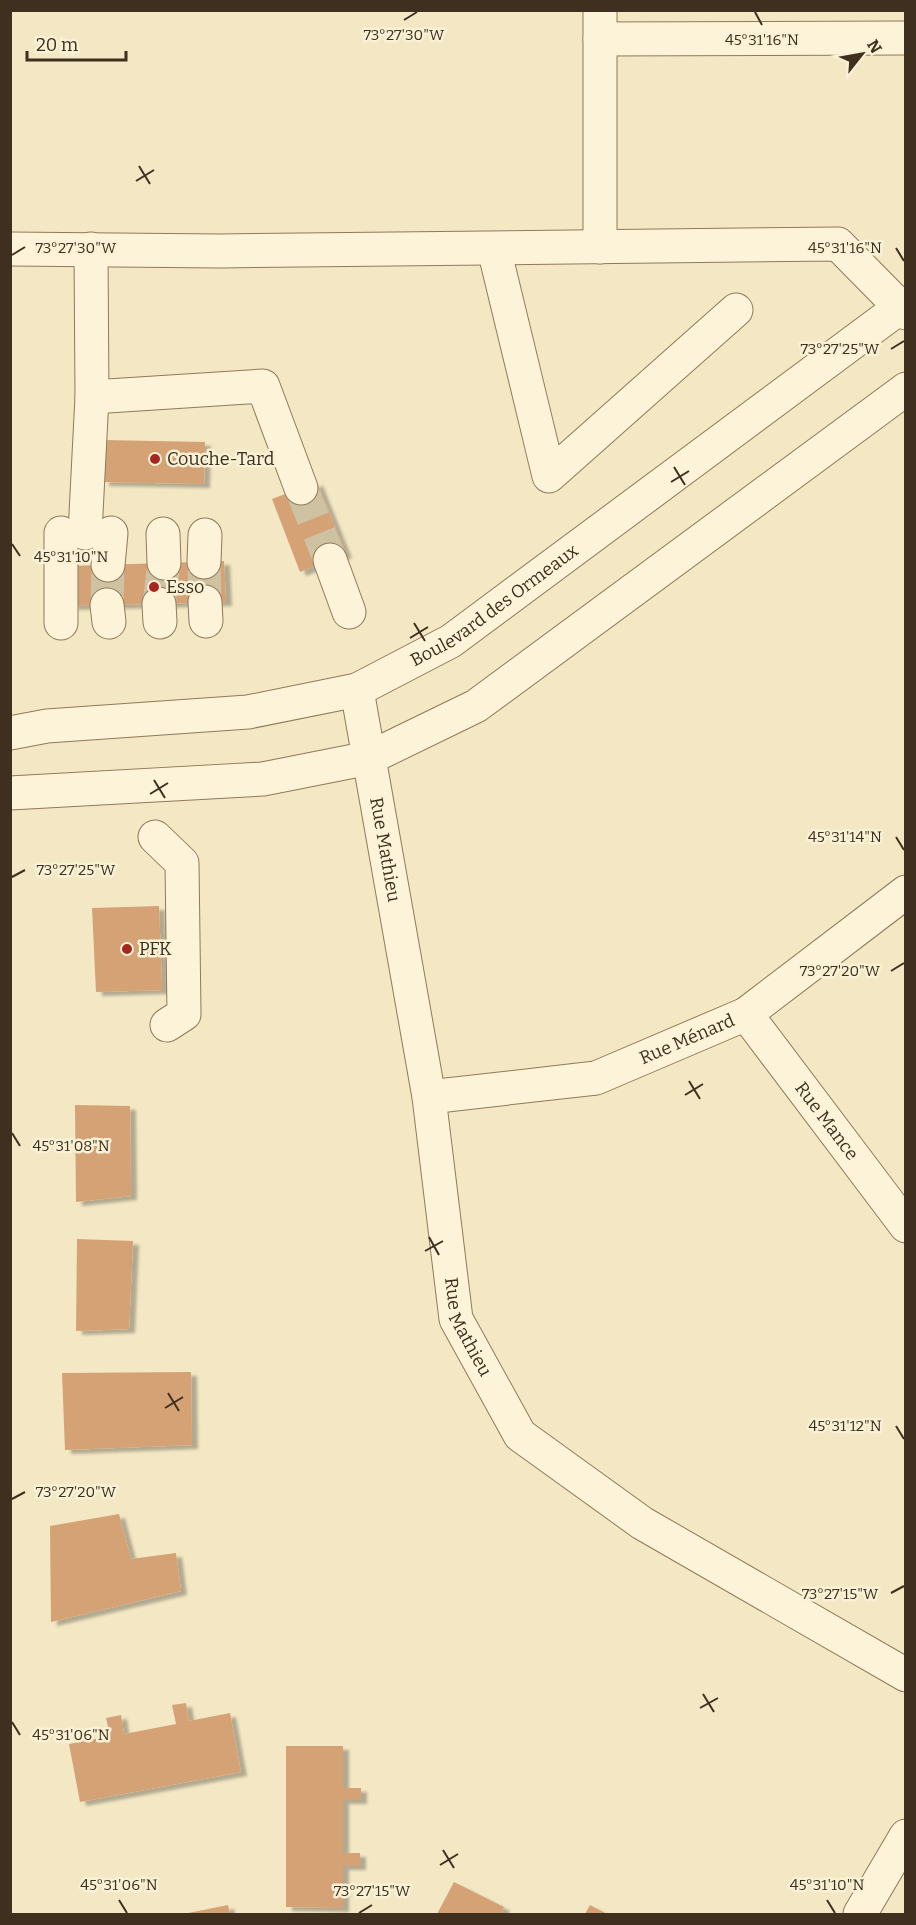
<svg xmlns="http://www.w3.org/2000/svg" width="916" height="1925" viewBox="0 0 916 1925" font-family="Bitter,serif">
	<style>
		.building { fill: #d5a276; filter: url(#shadow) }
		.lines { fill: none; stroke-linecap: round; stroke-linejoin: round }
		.minor-tunnel { stroke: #cfc2a3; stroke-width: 33; stroke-dasharray: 33 16; stroke-linecap: butt }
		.minor-casing { stroke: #907958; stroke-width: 35 }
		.minor { stroke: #fcf3d9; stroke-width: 33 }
		.ticks { fill: none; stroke: #3f2f1e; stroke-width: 2 }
		.poi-dot { fill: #a62721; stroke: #f9f1d5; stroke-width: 2 }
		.labels { text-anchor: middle; stroke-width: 5; stroke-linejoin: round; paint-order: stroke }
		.poi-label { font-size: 18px; fill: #3f2f1e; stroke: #f9f1d5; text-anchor: start }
		.street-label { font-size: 18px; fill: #3f2f1e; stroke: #f9f1d5 }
		.ticks-label { font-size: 15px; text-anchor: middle; fill: #3f2f1e; stroke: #f9f1d5; stroke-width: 5; stroke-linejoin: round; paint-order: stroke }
	</style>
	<defs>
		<filter id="shadow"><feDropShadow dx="6" dy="4" stdDeviation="1.5" flood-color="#0004"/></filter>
	</defs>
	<rect width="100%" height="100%" fill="#f3e7c4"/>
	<path class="building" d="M 104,440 L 205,442 L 204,484 L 103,482 Z
		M 317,482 L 346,554 L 300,572 L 272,499 Z
		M 224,561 L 226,602 L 72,606 L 70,566 Z
		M 159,906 L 162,990 L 96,992 L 92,908 Z
		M 75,1105 L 130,1106 L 131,1196 L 76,1202 Z
		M 77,1239 L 133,1241 L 129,1329 L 76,1331 Z
		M 191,1372 L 192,1445 L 65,1450 L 62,1373 Z
		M 119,1514 L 131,1559 L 176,1553 L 181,1591 L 51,1622 L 50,1526 Z
		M 186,1703 L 189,1721 L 230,1713 L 241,1772 L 80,1802 L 69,1744 L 110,1736 L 106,1718 L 121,1715 L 124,1734 L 176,1724 L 172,1705 Z
		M 286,1746 L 343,1746 L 343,1788 L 361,1788 L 361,1800 L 343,1800 L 343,1853 L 360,1853 L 360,1866 L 343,1866 L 343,1908 L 286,1907 Z
		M 454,1882 L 504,1907 L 501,1914 L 437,1914 Z
		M 228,1905 L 230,1914 L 188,1914 L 188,1913 Z
		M 590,1905 L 607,1914 L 585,1914 Z"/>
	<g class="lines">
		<path class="minor-tunnel" d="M 301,488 L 330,560
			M 204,562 L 205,602
			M 159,604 L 164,563
			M 107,605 L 108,565"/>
		<defs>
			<g id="minor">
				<path d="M 600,10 L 600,247"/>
				<path d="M 600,39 L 906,38"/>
				<path d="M 10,249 L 220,251 L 838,244 L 906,313"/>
				<path d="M 494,249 L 549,476 L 736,310"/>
				<path d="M 92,397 L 263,386 L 301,488"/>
				<path d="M 85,533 L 92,397 L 91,249"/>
				<path d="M 163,534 L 164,563"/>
				<path d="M 330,560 L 349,612"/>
				<path d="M 204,562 L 205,535"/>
				<path d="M 108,565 L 111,533"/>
				<path d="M 205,602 L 206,621"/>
				<path d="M 159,604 L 160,622"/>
				<path d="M 107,605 L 109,622"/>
				<path d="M 61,623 L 61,533"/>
				<path id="s1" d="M 357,690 L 429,1097 L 456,1319 L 520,1435 L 642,1523 L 906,1675"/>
				<path id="s2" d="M 10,733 L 47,726 L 248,712 L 357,690 L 451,641 L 906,303"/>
				<path d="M 10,793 L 263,779 L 369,758 L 476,706 L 906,389"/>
				<path d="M 155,837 L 182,863 L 184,1014 L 167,1025"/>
				<path id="s3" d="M 746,1014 L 906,1226"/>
				<path id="s4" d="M 429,1097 L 596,1078 L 746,1014 L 906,892"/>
				<path d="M 860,1914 L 906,1836"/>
			</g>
		</defs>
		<use href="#minor" class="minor-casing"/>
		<use href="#minor" class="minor"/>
	</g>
	<path class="ticks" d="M 755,12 L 762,25M 404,20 L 417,12M 139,166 L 150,184M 136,181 L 154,170M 896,248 L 904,261M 12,255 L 25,247M 891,349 L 904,341M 674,467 L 685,485M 671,482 L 689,471M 12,544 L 20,556M 414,623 L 425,641M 410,638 L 428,627M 154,780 L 165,798M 150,794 L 168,783M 896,837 L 904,850M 12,877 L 25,870M 891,971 L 904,963M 689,1081 L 700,1099M 685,1095 L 703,1084M 12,1133 L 20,1146M 429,1237 L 439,1255M 425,1251 L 443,1241M 168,1393 L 179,1411M 165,1408 L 183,1397M 896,1426 L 904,1439M 12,1499 L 25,1492M 891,1593 L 904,1586M 703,1694 L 714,1712M 700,1708 L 718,1698M 12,1722 L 20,1735M 443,1850 L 454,1868M 440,1865 L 458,1854M 119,1900 L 127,1913M 827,1900 L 835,1913M 359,1913 L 372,1905"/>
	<g class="poi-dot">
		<circle cx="155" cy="459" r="6"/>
		<circle cx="154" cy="587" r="6"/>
		<circle cx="127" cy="949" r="6"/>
	</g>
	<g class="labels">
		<g class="poi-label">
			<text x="167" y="465">Couche-Tard</text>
			<text x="166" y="593">Esso</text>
			<text x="139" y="955">PFK</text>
		</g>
		<g class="street-label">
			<text dy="6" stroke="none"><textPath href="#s2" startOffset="512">Boulevard des Ormeaux</textPath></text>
			<text dy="6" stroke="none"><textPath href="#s1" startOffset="162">Rue Mathieu</textPath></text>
			<text dy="6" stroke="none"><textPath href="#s4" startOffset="267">Rue Ménard</textPath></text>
			<text dy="6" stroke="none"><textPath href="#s3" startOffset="134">Rue Mance</textPath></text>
			<text dy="6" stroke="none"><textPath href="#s1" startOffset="648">Rue Mathieu</textPath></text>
		</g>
	</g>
	<g class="ticks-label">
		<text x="404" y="40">73°27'30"W</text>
		<text x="762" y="45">45°31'16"N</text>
		<text x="76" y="253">73°27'30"W</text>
		<text x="845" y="253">45°31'16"N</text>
		<text x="840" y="354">73°27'25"W</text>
		<text x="71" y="562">45°31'10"N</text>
		<text x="845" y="842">45°31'14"N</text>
		<text x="76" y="875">73°27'25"W</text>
		<text x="840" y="976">73°27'20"W</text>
		<text x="71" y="1151">45°31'08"N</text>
		<text x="845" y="1431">45°31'12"N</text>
		<text x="76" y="1497">73°27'20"W</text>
		<text x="840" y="1599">73°27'15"W</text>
		<text x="71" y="1740">45°31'06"N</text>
		<text x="119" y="1890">45°31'06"N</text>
		<text x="827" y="1890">45°31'10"N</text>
		<text x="372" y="1896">73°27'15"W</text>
	</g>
	<rect width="916" height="1925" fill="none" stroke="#3f2f1e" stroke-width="24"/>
	<g transform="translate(862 54) rotate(59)" stroke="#f9f1d5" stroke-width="4.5" paint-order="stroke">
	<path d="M0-4.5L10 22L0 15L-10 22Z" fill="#3f2f1e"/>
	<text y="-9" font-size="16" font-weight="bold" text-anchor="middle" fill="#3f2f1e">N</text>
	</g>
	<path d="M27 51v9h99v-9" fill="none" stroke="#3f2f1e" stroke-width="3"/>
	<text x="36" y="51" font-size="18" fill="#3f2f1e" stroke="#f9f1d5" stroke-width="4.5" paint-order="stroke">20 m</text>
</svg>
